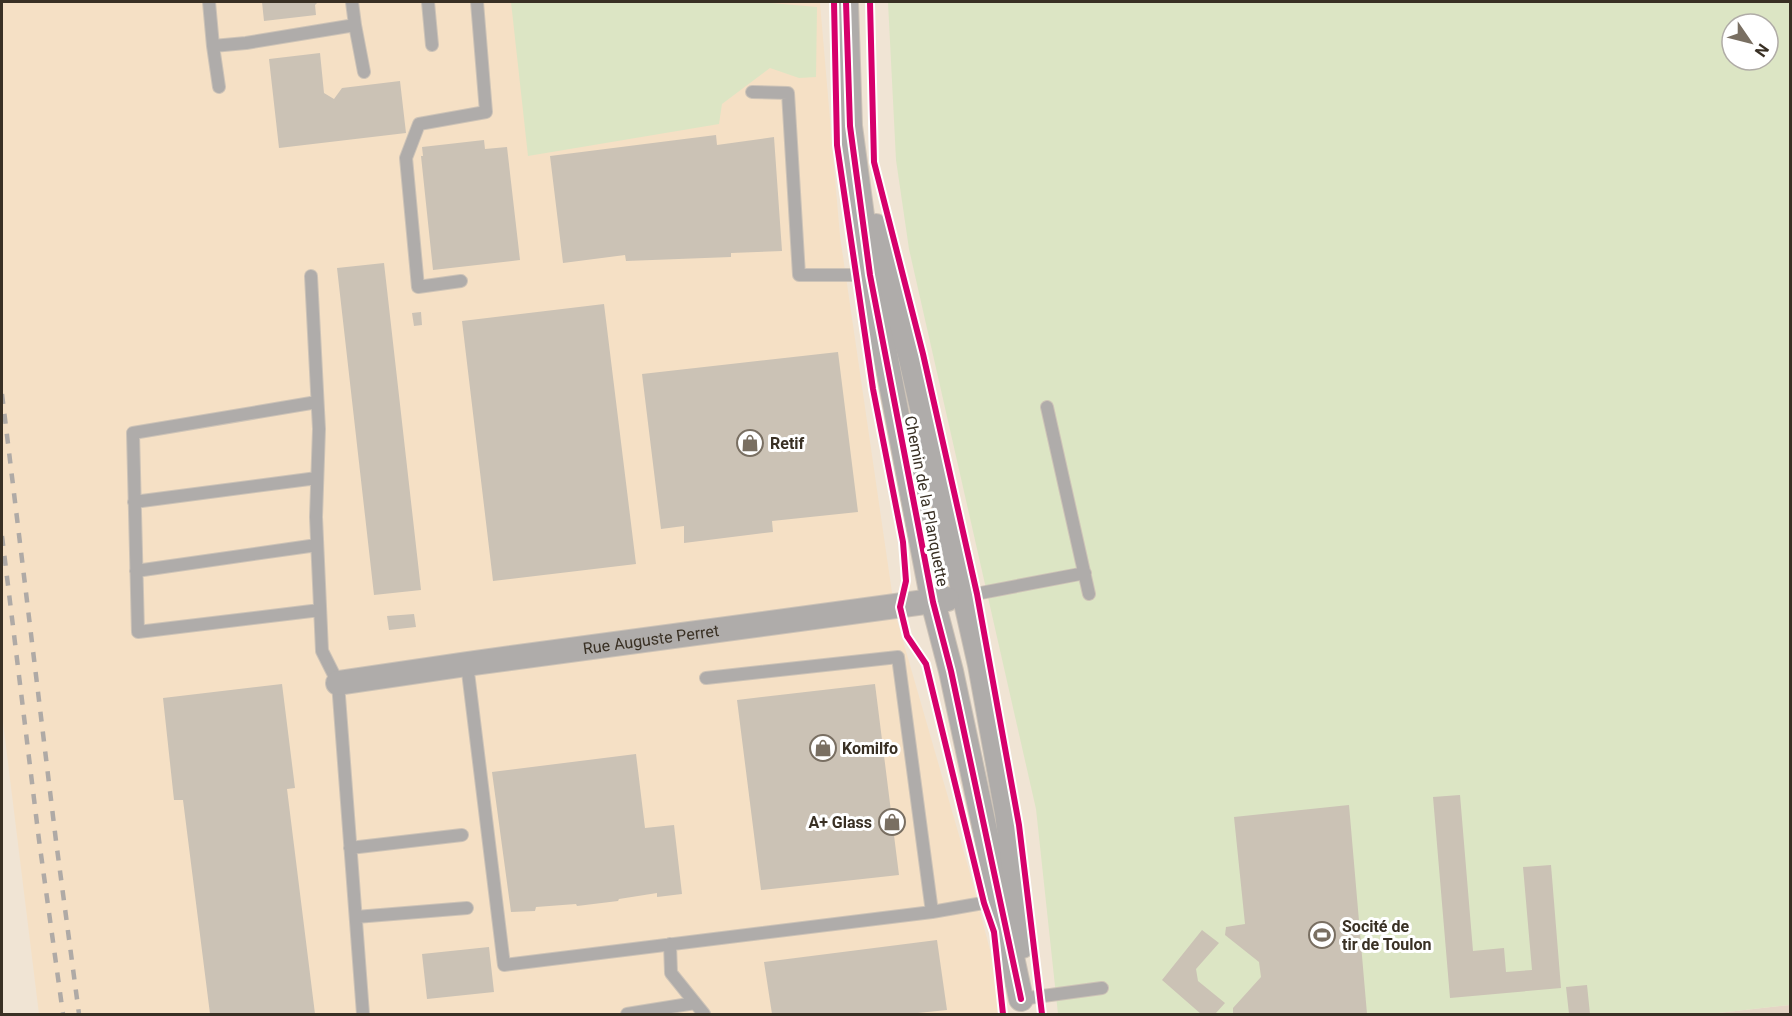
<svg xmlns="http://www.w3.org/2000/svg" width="1792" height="1016" viewBox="0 0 1792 1016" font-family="Roboto,sans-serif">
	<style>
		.commercial { fill: #e4d5c5 }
		.built { fill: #f5e0c5 }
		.green { fill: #dce5c4; fill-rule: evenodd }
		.building { fill: #cbc2b5 }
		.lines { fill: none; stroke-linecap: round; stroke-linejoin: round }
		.service-casing { stroke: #cdc3b7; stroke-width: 14 }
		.minor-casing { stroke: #cdc3b7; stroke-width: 26 }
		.service { stroke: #afacaa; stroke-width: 12 }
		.minor { stroke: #afacaa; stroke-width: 24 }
		.rail { stroke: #afaaa6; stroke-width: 4.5; stroke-dasharray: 10 10; stroke-linecap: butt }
		.cycleway-casing { stroke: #fff; stroke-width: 10 }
		.cycleway { stroke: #d6006c; stroke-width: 6 }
		.labels { text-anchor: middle; stroke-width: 6; stroke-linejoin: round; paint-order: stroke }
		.poi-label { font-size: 16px; font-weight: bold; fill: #393024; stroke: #fff; text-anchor: start }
		.street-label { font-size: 16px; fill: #393024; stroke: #fff }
	</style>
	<rect width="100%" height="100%" fill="#f0e4d4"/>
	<path class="commercial" d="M 1790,1005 L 1790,1014 L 1709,1014 Z"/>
	<path class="built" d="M 2,2 L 820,3 L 840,236 L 895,613 L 971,877 L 997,977 L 998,1014 L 39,1014 L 2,714 Z"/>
	<path class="green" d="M 511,2 L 760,2 L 817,7 L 816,77 L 799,78 L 770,68 L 722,104 L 719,124 L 528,156 Z
		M 888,2 L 1790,2 L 1790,1005 L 1709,1014 L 1058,1014 L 1036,809 L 909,249 L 896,160 ZM 1732,24 L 1768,24 L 1768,60 L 1732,60 Z"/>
	<path class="building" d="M 262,2 L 318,2 L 315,5 L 316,15 L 264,21 Z
		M 320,53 L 324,93 L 334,99 L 342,88 L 400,81 L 406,133 L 279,148 L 269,59 Z
		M 716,135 L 717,145 L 774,137 L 782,251 L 731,253 L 731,257 L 626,261 L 625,255 L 563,263 L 550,156 Z
		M 484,140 L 485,149 L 507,147 L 520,260 L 433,270 L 421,156 L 423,156 L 422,147 Z
		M 384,263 L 421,590 L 374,595 L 337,268 Z
		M 604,304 L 636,564 L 493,581 L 462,321 Z
		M 421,312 L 422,325 L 414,326 L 412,313 Z
		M 838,352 L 858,512 L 772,521 L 773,532 L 684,543 L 684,526 L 661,529 L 642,374 Z
		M 414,614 L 416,627 L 389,630 L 387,616 Z
		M 282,684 L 295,788 L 287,789 L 315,1014 L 210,1014 L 183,800 L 174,800 L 163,698 Z
		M 875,684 L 899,875 L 761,890 L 737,700 Z
		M 636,754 L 645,828 L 674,825 L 682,894 L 657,897 L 657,893 L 619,899 L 618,901 L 577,906 L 576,904 L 536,907 L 535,911 L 511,912 L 492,772 Z
		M 1460,795 L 1473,951 L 1504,948 L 1506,972 L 1532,970 L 1523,867 L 1551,865 L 1561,988 L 1450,998 L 1433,797 Z
		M 1349,805 L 1367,1014 L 1233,1014 L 1233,1008 L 1261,977 L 1259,962 L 1225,935 L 1226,927 L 1245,924 L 1234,817 Z
		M 1202,930 L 1219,943 L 1196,969 L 1198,981 L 1225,1003 L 1215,1014 L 1201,1014 L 1162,980 Z
		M 937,940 L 947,1010 L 908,1014 L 772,1014 L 764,962 Z
		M 489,947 L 494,992 L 427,999 L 422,954 Z
		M 1587,985 L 1590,1014 L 1569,1014 L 1566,987 Z"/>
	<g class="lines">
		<defs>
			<path id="service" d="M 209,2 L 213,46 L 246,43 L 355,25 L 352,2
				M 428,2 L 432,45
				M 355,25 L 364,72
				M 213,46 L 219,87
				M 752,92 L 788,93 L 799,275 L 870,275
				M 311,276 L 319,429 L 316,517 L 322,651 L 338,683 L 363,1014
				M 461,281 L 418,287 L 406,158 L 419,124 L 486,112 L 477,2
				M 317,402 L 133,433 L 138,632 L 320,610
				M 1047,407 L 1089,594
				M 134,502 L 317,478
				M 136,571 L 317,545
				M 965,596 L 1085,573
				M 467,664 L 504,965 L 932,912 L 1000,900
				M 706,678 L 898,657 L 932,912
				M 350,848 L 462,835
				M 356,917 L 467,908
				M 670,944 L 671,973 L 704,1014
				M 1021,999 L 1102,988
				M 627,1014 L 695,1003"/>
			<g id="minor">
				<path d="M 846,2 L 850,126 L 870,275 L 933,602 L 951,671 L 1021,999"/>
				<path d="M 876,226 L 911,359 L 980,665 L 1007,813 L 1018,898 L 1022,946"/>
				<path id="s1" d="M 338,683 L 467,664 L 947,599"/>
			</g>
		</defs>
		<use href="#service" class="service-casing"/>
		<use href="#minor" class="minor-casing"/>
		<use href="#service" class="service"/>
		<use href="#minor" class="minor"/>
		<path class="rail" d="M 2,394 L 56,841 L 79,1014
			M 2,536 L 39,840 L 63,1014"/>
		<defs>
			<path id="cycleway" d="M 834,2 L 837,145 L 873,389 L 903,542 L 906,581 L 900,607 L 907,636 L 926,664 L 984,903 L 994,932 L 1003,1014
				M 846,2 L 850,126 L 870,275 L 933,602 L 951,671 L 1021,999
				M 870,2 L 874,162 L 923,354 L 977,594 L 1019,825 L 1042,1014"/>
		</defs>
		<use href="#cycleway" class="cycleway-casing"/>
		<use href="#cycleway" class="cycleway"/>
	</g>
	<defs>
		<symbol id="shop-ring" viewBox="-11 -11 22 22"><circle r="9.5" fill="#fff" stroke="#796f62" stroke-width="1.5"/><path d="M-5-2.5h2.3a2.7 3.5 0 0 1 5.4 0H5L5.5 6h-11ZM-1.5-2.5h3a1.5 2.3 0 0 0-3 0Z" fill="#796f62"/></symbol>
		<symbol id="stadium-ring" viewBox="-11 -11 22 22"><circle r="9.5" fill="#fff" stroke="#796f62" stroke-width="1.5"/><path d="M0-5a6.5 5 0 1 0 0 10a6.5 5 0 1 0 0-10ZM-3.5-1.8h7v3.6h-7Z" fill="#796f62"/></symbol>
	</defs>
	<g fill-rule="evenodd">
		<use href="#shop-ring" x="735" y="428" width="30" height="30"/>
		<use href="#shop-ring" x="808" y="733" width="30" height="30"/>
		<use href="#shop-ring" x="877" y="807" width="30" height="30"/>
		<use href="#stadium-ring" x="1307" y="920" width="30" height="30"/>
	</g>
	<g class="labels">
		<g class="poi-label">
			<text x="770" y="449">Retif</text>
			<text x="842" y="754">Komilfo</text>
			<text x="872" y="828" text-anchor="end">A+ Glass</text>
			<text x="1342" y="932">Socité de<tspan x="1342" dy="18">tir de Toulon</tspan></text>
		</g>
		<g class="street-label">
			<text transform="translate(927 501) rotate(79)" y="6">Chemin de la Planquette</text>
			<text dy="6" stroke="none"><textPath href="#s1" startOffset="316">Rue Auguste Perret</textPath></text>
		</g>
	</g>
	<rect width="1792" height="1016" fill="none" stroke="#393024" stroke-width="6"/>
	<g transform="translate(1750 42) rotate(125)"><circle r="28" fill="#ffffff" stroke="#b0aca7" stroke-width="1.5"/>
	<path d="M0-4.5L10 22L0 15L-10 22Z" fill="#796f62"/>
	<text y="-9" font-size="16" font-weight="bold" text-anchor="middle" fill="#393024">N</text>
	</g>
</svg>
